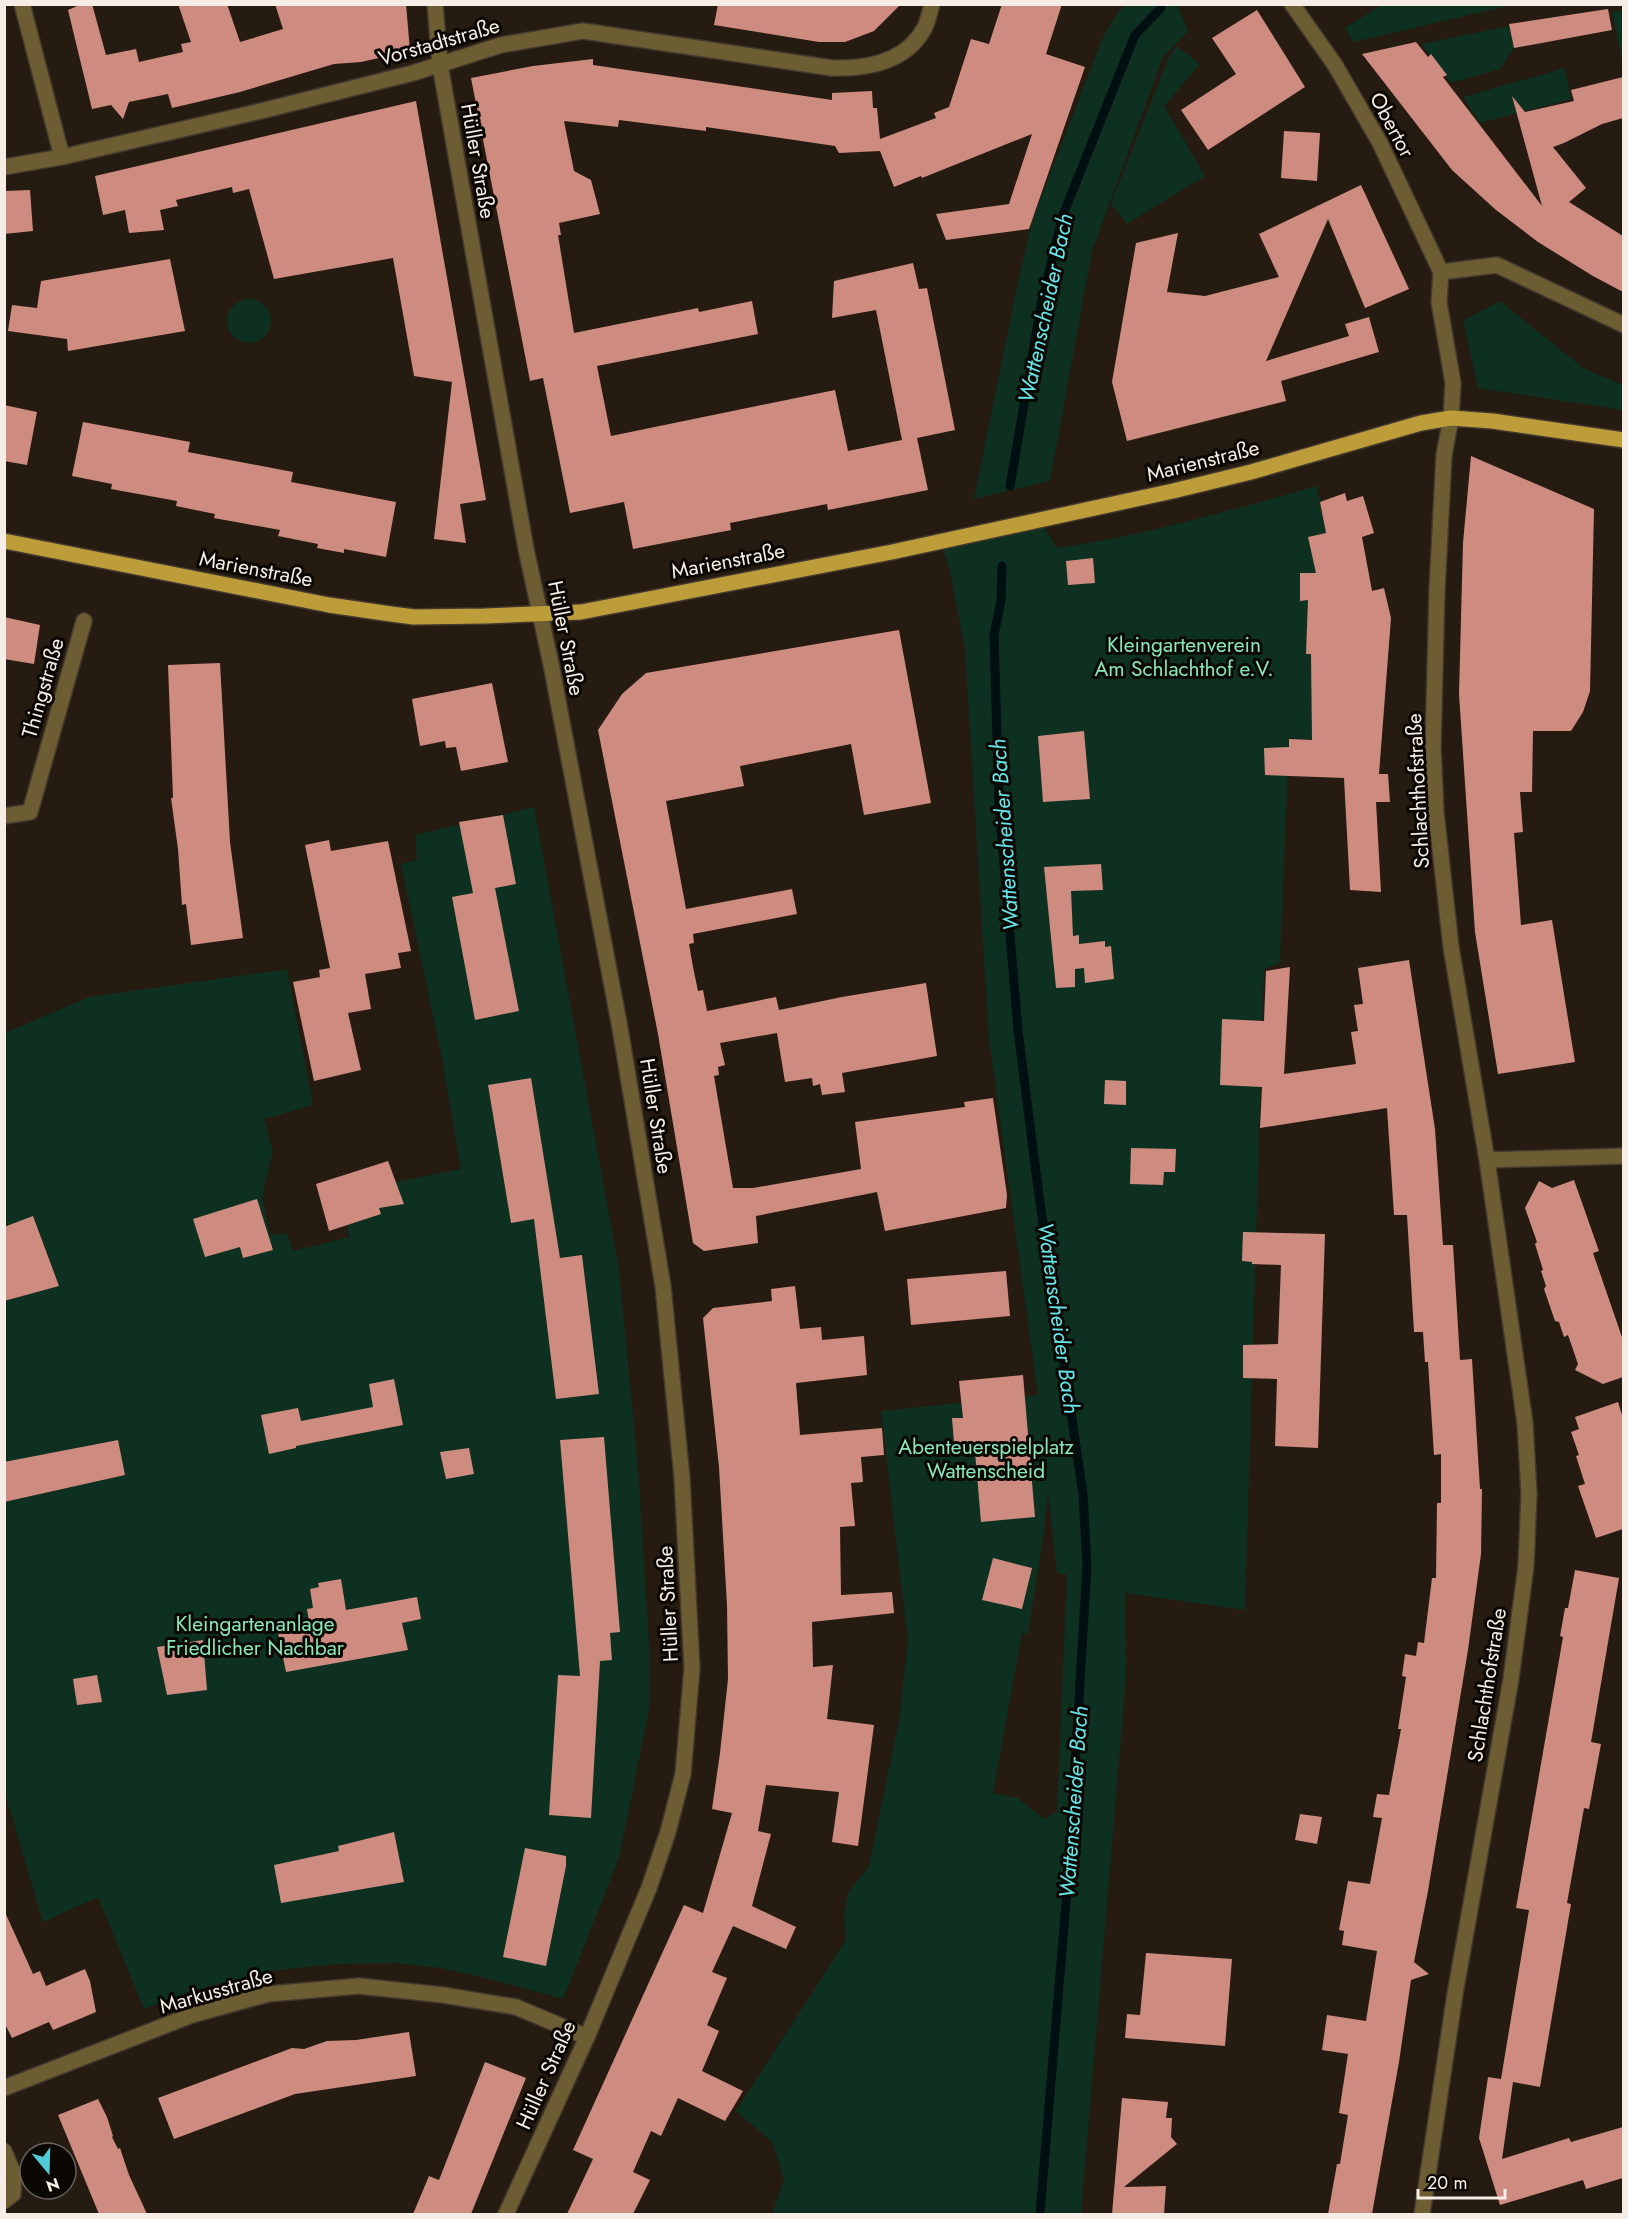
<svg xmlns="http://www.w3.org/2000/svg" width="1628" height="2219" viewBox="0 0 1628 2219" font-family="Jost,sans-serif">
	<style>
		.green { fill: #0d3020; fill-rule: evenodd }
		.lines { fill: none; stroke-linecap: round; stroke-linejoin: round }
		.stream { stroke: #001011; stroke-width: 9 }
		.building { fill: #ce8c81 }
		.minor-casing { stroke: #43382e; stroke-width: 18 }
		.major-casing { stroke: #43382e; stroke-width: 18 }
		.minor { stroke: #6c5d32; stroke-width: 15 }
		.major { stroke: #bc9d3a; stroke-width: 15 }
		.labels { text-anchor: middle; stroke-width: 6; stroke-linejoin: round; paint-order: stroke }
		.street-label { font-size: 21px; fill: #f5ede6; stroke: #0b0703 }
		.park-label { font-size: 21px; fill: #89e7b8; stroke: #0b0703 }
		.water-label { font-size: 22px; font-style: italic; fill: #66e6e9; stroke: #0b0703 }
	</style>
	<rect width="100%" height="100%" fill="#261b10"/>
	<path class="green" d="M 1129,5 L 1177,5 L 1188,31 L 1163,57 L 1092,251 L 1050,481 L 974,499 L 1018,282 L 1033,218 L 1104,35 L 1120,9 Z
		M 1455,5 L 1512,5 L 1353,42 L 1345,28 L 1381,5 Z
		M 1623,11 L 1624,11 L 1623,66 L 1612,12 Z
		M 1509,26 L 1514,48 L 1500,69 L 1451,83 L 1421,44 Z
		M 1177,46 L 1200,64 L 1164,106 L 1205,176 L 1127,224 L 1111,204 L 1168,59 Z
		M 1565,68 L 1571,99 L 1480,123 L 1463,97 Z
		M227 321a22 22 0 1 1 44 0a22 22 0 1 1-44 0Z
		M 1500,301 L 1583,368 L 1623,385 L 1623,410 L 1478,388 L 1463,320 Z
		M 1317,486 L 1339,603 L 1327,741 L 1289,738 L 1280,963 L 1264,969 L 1245,1610 L 1125,1593 L 1126,1678 L 1081,2214 L 772,2214 L 784,2179 L 772,2142 L 736,2111 L 846,1940 L 844,1917 L 848,1893 L 869,1866 L 899,1721 L 908,1642 L 881,1411 L 1038,1395 L 989,1039 L 965,650 L 950,571 L 942,546 L 1043,526 L 1057,548 C 1145,535 1232,510 1317,486 ZM 1048,1490 L 1057,1573 L 1067,1575 L 1057,1812 L 1044,1819 L 1018,1798 L 993,1793 L 1022,1633 L 1028,1634 L 1044,1533 Z
		M 534,807 L 619,1269 L 638,1467 L 649,1643 L 649,1710 L 619,1858 L 563,1999 L 486,1978 L 440,1968 L 397,1963 L 339,1964 L 276,1970 L 191,1991 L 144,2009 L 98,1897 L 43,1922 L 5,1793 L 5,1033 L 89,997 L 287,969 L 313,1105 L 264,1119 L 273,1151 L 262,1197 L 270,1235 L 287,1233 L 293,1251 L 350,1237 L 340,1201 L 396,1182 L 461,1169 L 441,1053 L 401,864 L 417,860 L 415,835 Z"/>
	<g class="lines">
		<path class="stream" d="M 1010,486 L 1041,305 L 1063,215 L 1135,35 L 1161,8
			M 1002,566 L 1001,601 L 994,635 L 999,805 L 1018,1030 L 1039,1196 L 1083,1494 L 1087,1566 L 1069,1867 L 1040,2214"/>
	</g>
	<path class="building" d="M 82,4 L 92,4 L 106,55 L 136,49 L 139,62 L 183,52 L 181,44 L 191,42 L 178,4 L 227,4 L 240,42 L 283,29 L 275,4 L 406,4 L 410,51 L 361,62 L 334,64 L 240,92 L 172,108 L 168,94 L 129,102 L 123,119 L 111,105 L 92,109 L 68,10 Z
		M 718,4 L 901,4 L 874,31 L 845,42 L 819,42 L 714,25 Z
		M 1002,4 L 1062,4 L 1046,54 L 1085,67 L 1029,229 L 946,240 L 936,214 L 1009,204 L 1032,134 L 922,178 L 921,176 L 894,187 L 880,151 L 839,153 L 835,146 L 706,127 L 706,131 L 619,120 L 618,127 L 564,121 L 574,171 L 591,180 L 600,214 L 559,223 L 561,235 L 558,235 L 574,333 L 698,308 L 699,312 L 752,301 L 758,334 L 597,366 L 611,436 L 835,390 L 848,451 L 902,440 L 876,310 L 832,318 L 834,281 L 913,263 L 919,289 L 927,288 L 955,430 L 917,438 L 928,490 L 828,510 L 827,504 L 730,523 L 731,530 L 633,549 L 624,502 L 570,513 L 543,378 L 530,381 L 471,78 L 533,66 L 593,59 L 593,65 L 832,100 L 832,93 L 872,91 L 873,108 L 877,108 L 880,139 L 936,118 L 934,113 L 949,107 L 971,39 L 989,44 Z
		M 1608,9 L 1612,30 L 1514,48 L 1509,24 Z
		M 1257,10 L 1305,87 L 1208,150 L 1181,110 L 1236,74 L 1212,38 Z
		M 1416,42 L 1428,57 L 1431,54 L 1447,75 L 1443,77 L 1542,206 L 1512,96 L 1525,112 L 1574,101 L 1571,90 L 1623,77 L 1623,118 L 1602,124 L 1564,143 L 1553,147 L 1586,188 L 1569,202 L 1623,236 L 1623,292 L 1593,276 L 1538,242 L 1496,210 L 1452,170 L 1362,54 Z
		M 416,101 L 486,500 L 460,504 L 466,543 L 434,539 L 452,382 L 414,376 L 393,258 L 274,279 L 249,189 L 233,193 L 232,187 L 176,200 L 178,206 L 160,210 L 164,230 L 129,233 L 125,210 L 103,215 L 95,176 Z
		M 1284,131 L 1320,133 L 1317,181 L 1281,178 Z
		M 1361,185 L 1409,289 L 1365,308 L 1328,219 L 1266,361 L 1349,336 L 1345,324 L 1369,317 L 1379,352 L 1281,381 L 1286,401 L 1127,441 L 1112,382 L 1136,243 L 1178,233 L 1167,292 L 1205,296 L 1279,277 L 1259,234 Z
		M 30,190 L 33,231 L 4,234 L 4,191 Z
		M 170,259 L 185,331 L 68,351 L 67,339 L 8,331 L 12,305 L 37,308 L 41,281 Z
		M 4,405 L 37,412 L 27,465 L 4,461 Z
		M 83,422 L 190,442 L 188,452 L 293,472 L 291,482 L 396,502 L 386,557 L 344,549 L 344,553 L 317,548 L 318,544 L 278,536 L 280,530 L 214,518 L 215,514 L 176,506 L 177,501 L 111,489 L 112,484 L 72,476 Z
		M 1471,456 L 1594,509 L 1590,691 L 1583,712 L 1571,731 L 1533,731 L 1532,792 L 1520,792 L 1523,832 L 1514,833 L 1521,925 L 1552,920 L 1575,1062 L 1498,1074 L 1475,932 L 1459,694 L 1463,543 Z
		M 1345,493 L 1347,501 L 1363,496 L 1374,533 L 1362,537 L 1372,591 L 1384,588 L 1391,618 L 1379,774 L 1388,774 L 1390,802 L 1376,802 L 1381,892 L 1350,890 L 1344,778 L 1265,775 L 1264,748 L 1289,747 L 1289,739 L 1312,740 L 1311,654 L 1306,654 L 1308,600 L 1300,601 L 1300,573 L 1316,573 L 1308,537 L 1326,533 L 1320,502 Z
		M 1093,558 L 1095,583 L 1068,585 L 1066,561 Z
		M 4,617 L 40,625 L 34,664 L 4,659 Z
		M 899,630 L 931,803 L 864,815 L 851,744 L 740,766 L 744,786 L 666,801 L 686,909 L 792,889 L 797,914 L 693,934 L 694,943 L 689,944 L 693,967 L 698,991 L 703,990 L 707,1011 L 776,997 L 779,1010 L 842,997 L 926,983 L 937,1056 L 842,1073 L 845,1092 L 822,1095 L 820,1084 L 813,1086 L 812,1078 L 785,1082 L 777,1033 L 720,1043 L 725,1065 L 718,1067 L 719,1075 L 714,1076 L 733,1188 L 753,1188 L 861,1169 L 855,1122 L 965,1107 L 964,1102 L 993,1098 L 1007,1195 L 1006,1208 L 885,1231 L 877,1192 L 756,1216 L 758,1243 L 704,1251 L 693,1243 L 658,1034 L 598,730 L 622,694 L 646,673 Z
		M 220,663 L 230,842 L 243,938 L 191,945 L 186,904 L 182,905 L 178,849 L 171,798 L 173,798 L 168,665 Z
		M 492,683 L 508,762 L 461,771 L 456,747 L 446,748 L 445,741 L 420,746 L 412,699 Z
		M 1084,731 L 1090,799 L 1043,802 L 1038,736 Z
		M 503,815 L 516,884 L 495,888 L 519,1011 L 475,1020 L 452,897 L 473,893 L 459,822 Z
		M 329,840 L 331,851 L 388,841 L 411,951 L 398,953 L 401,968 L 365,974 L 371,1009 L 348,1013 L 361,1070 L 314,1081 L 293,982 L 320,977 L 319,970 L 330,968 L 305,845 Z
		M 1101,864 L 1103,890 L 1071,891 L 1073,936 L 1079,935 L 1079,944 L 1105,941 L 1105,947 L 1111,946 L 1114,979 L 1085,983 L 1084,968 L 1075,969 L 1075,987 L 1056,988 L 1044,867 Z
		M 1409,960 L 1435,1129 L 1443,1245 L 1453,1245 L 1460,1360 L 1472,1359 L 1480,1489 L 1482,1489 L 1481,1554 L 1468,1650 L 1428,1891 L 1414,1962 L 1429,1974 L 1411,1980 L 1399,2062 L 1372,2214 L 1328,2214 L 1337,2164 L 1340,2164 L 1348,2115 L 1339,2113 L 1348,2054 L 1322,2050 L 1327,2015 L 1366,2021 L 1377,1951 L 1342,1945 L 1344,1931 L 1339,1930 L 1348,1881 L 1370,1884 L 1382,1818 L 1373,1817 L 1377,1794 L 1389,1795 L 1401,1729 L 1398,1729 L 1406,1677 L 1402,1676 L 1405,1654 L 1416,1656 L 1418,1642 L 1424,1643 L 1432,1578 L 1436,1578 L 1437,1503 L 1441,1503 L 1441,1454 L 1434,1455 L 1428,1362 L 1425,1362 L 1423,1332 L 1414,1332 L 1407,1215 L 1394,1215 L 1387,1108 L 1260,1128 L 1262,1087 L 1220,1085 L 1222,1019 L 1264,1021 L 1266,971 L 1290,967 L 1284,1074 L 1356,1064 L 1351,1032 L 1358,1031 L 1354,1005 L 1363,1004 L 1358,968 Z
		M 531,1078 L 560,1258 L 582,1255 L 599,1394 L 556,1399 L 534,1219 L 511,1223 L 488,1085 Z
		M 1105,1080 L 1126,1081 L 1126,1105 L 1104,1104 Z
		M 1131,1148 L 1176,1149 L 1175,1172 L 1164,1172 L 1163,1185 L 1130,1184 Z
		M 388,1161 L 404,1204 L 379,1208 L 381,1214 L 329,1231 L 316,1184 Z
		M 1574,1180 L 1599,1251 L 1593,1253 L 1623,1340 L 1623,1377 L 1603,1384 L 1575,1370 L 1578,1364 L 1568,1335 L 1564,1337 L 1559,1322 L 1555,1321 L 1544,1289 L 1546,1286 L 1541,1271 L 1543,1270 L 1535,1244 L 1537,1242 L 1525,1208 L 1539,1181 L 1552,1188 Z
		M 257,1199 L 273,1250 L 243,1258 L 240,1247 L 205,1257 L 193,1219 Z
		M 33,1216 L 59,1286 L 4,1301 L 4,1227 Z
		M 1243,1232 L 1325,1234 L 1318,1448 L 1275,1446 L 1277,1379 L 1243,1378 L 1243,1345 L 1278,1344 L 1281,1265 L 1252,1264 L 1252,1262 L 1242,1261 Z
		M 1006,1271 L 1010,1316 L 911,1325 L 907,1279 Z
		M 795,1286 L 800,1329 L 821,1327 L 822,1340 L 864,1336 L 867,1375 L 796,1383 L 800,1435 L 882,1428 L 884,1455 L 861,1457 L 863,1482 L 851,1483 L 855,1526 L 840,1527 L 841,1595 L 892,1592 L 894,1613 L 812,1622 L 813,1667 L 833,1665 L 827,1719 L 874,1725 L 858,1846 L 832,1842 L 839,1792 L 766,1785 L 758,1831 L 771,1834 L 752,1906 L 796,1927 L 786,1949 L 733,1926 L 712,1972 L 727,1978 L 707,2025 L 719,2031 L 702,2071 L 743,2091 L 725,2121 L 678,2098 L 661,2136 L 651,2131 L 633,2172 L 650,2180 L 633,2214 L 567,2214 L 593,2159 L 573,2150 L 684,1905 L 703,1913 L 732,1813 L 712,1809 L 720,1753 L 728,1679 L 727,1605 L 719,1467 L 703,1318 L 713,1308 L 772,1301 L 771,1289 Z
		M 1023,1375 L 1035,1517 L 981,1522 L 975,1452 L 955,1454 L 952,1418 L 963,1418 L 959,1381 Z
		M 394,1379 L 403,1425 L 296,1446 L 296,1448 L 269,1454 L 261,1415 L 298,1408 L 301,1421 L 373,1407 L 369,1384 Z
		M 1618,1402 L 1623,1418 L 1623,1529 L 1596,1538 L 1578,1486 L 1585,1484 L 1576,1456 L 1579,1455 L 1571,1432 L 1579,1429 L 1575,1417 Z
		M 604,1437 L 620,1632 L 610,1633 L 612,1660 L 600,1661 L 591,1818 L 549,1815 L 558,1675 L 580,1676 L 560,1440 Z
		M 118,1440 L 125,1475 L 4,1502 L 4,1462 Z
		M 469,1448 L 474,1474 L 446,1479 L 440,1452 Z
		M 993,1558 L 1032,1568 L 1022,1609 L 982,1600 Z
		M 1575,1570 L 1619,1578 L 1591,1742 L 1601,1744 L 1589,1809 L 1584,1808 L 1567,1903 L 1571,1904 L 1540,2087 L 1513,2082 L 1502,2159 L 1569,2138 L 1571,2142 L 1623,2127 L 1623,2178 L 1586,2189 L 1583,2180 L 1500,2205 L 1479,2138 L 1488,2077 L 1501,2079 L 1529,1910 L 1516,1908 L 1563,1637 L 1560,1636 L 1565,1608 L 1568,1608 Z
		M 341,1579 L 346,1610 L 417,1597 L 421,1619 L 402,1623 L 408,1650 L 286,1672 L 278,1633 L 299,1629 L 297,1623 L 309,1621 L 307,1609 L 313,1608 L 310,1589 L 319,1587 L 318,1583 Z
		M 203,1640 L 207,1690 L 167,1695 L 157,1647 Z
		M 97,1675 L 102,1702 L 77,1705 L 73,1679 Z
		M 1300,1814 L 1322,1817 L 1317,1844 L 1295,1840 Z
		M 394,1832 L 404,1882 L 281,1903 L 274,1865 L 339,1851 L 338,1846 Z
		M 525,1848 L 566,1856 L 566,1866 L 546,1966 L 503,1957 Z
		M 4,1910 L 33,1974 L 40,1971 L 46,1986 L 85,1969 L 90,1981 L 96,2012 L 53,2030 L 49,2022 L 12,2038 L 4,2022 Z
		M 1146,1953 L 1232,1959 L 1225,2046 L 1125,2038 L 1127,2014 L 1140,2015 Z
		M 409,2032 L 416,2076 L 295,2094 L 174,2139 L 158,2098 L 292,2048 L 304,2049 L 327,2041 L 356,2040 Z
		M 485,2062 L 526,2078 L 471,2214 L 413,2214 L 429,2176 L 439,2180 Z
		M 1122,2098 L 1168,2102 L 1166,2118 L 1172,2118 L 1171,2137 L 1177,2144 L 1124,2187 L 1166,2186 L 1164,2214 L 1112,2214 Z
		M 98,2099 L 107,2117 L 113,2136 L 112,2137 L 118,2149 L 120,2148 L 129,2175 L 147,2214 L 99,2214 L 58,2115 Z"/>
	<g class="lines">
		<defs>
			<path id="minor" d="M 22,4 L 62,157
				M 435,4 L 440,65 L 526,549 L 551,664 L 620,1028 L 663,1286 L 682,1478 L 692,1668 L 683,1774 L 668,1832 L 649,1888 L 587,2037 L 506,2214
				M 1292,4 L 1335,65 L 1380,143 L 1441,272 L 1439,302 L 1453,383 L 1451,418 L 1444,455 L 1437,590 L 1433,747 L 1436,812 L 1451,947 L 1487,1160 L 1525,1423 L 1529,1494 L 1526,1566 L 1511,1679 L 1455,1994 L 1422,2214
				M 4,167 L 62,157 L 261,111 L 413,73 L 501,45 L 583,31 L 832,68 C 867,69 907,62 925,27 C 928,20 930,12 932,4
				M 1441,272 L 1497,265 L 1624,325
				M 4,816 L 30,812 L 84,621
				M 1487,1160 L 1624,1156
				M 4,2088 L 192,2015 L 268,1994 L 359,1986 L 443,1995 L 516,2007 L 587,2037
				M 4,2151 L 14,2175 L 13,2194 L 4,2201"/>
			<path id="major" d="M 4,541 L 329,605 L 391,614 L 414,617 L 485,616 L 581,612 L 892,552 L 1173,491 L 1251,472 L 1421,423 L 1451,418 L 1492,421 L 1624,440"/>
		</defs>
		<use href="#minor" class="minor-casing"/>
		<use href="#major" class="major-casing"/>
		<use href="#minor" class="minor"/>
		<use href="#major" class="major"/>
	</g>
	<g class="labels">
		<g class="street-label">
			<text transform="translate(439 42) rotate(-16)" y="7">Vorstadtstraße</text>
			<text transform="translate(1392 125) rotate(62)" y="7">Obertor</text>
			<text transform="translate(478 161) rotate(80)" y="7">Hüller Straße</text>
			<text transform="translate(1203 461) rotate(-14)" y="7">Marienstraße</text>
			<text transform="translate(728 561) rotate(-11)" y="7">Marienstraße</text>
			<text transform="translate(256 569) rotate(11)" y="7">Marienstraße</text>
			<text transform="translate(566 638) rotate(79)" y="7">Hüller Straße</text>
			<text transform="translate(43 688) rotate(-74)" y="7">Thingstraße</text>
			<text transform="translate(1418 791) rotate(-93)" y="7">Schlachthofstraße</text>
			<text transform="translate(656 1116) rotate(81)" y="7">Hüller Straße</text>
			<text transform="translate(668 1604) rotate(-93)" y="7">Hüller Straße</text>
			<text transform="translate(1487 1685) rotate(-81)" y="7">Schlachthofstraße</text>
			<text transform="translate(216 1991) rotate(-16)" y="7">Markusstraße</text>
			<text transform="translate(546 2075) rotate(-66)" y="7">Hüller Straße</text>
		</g>
		<g class="park-label">
			<text x="1184" y="652">Kleingartenverein<tspan x="1184" dy="24">Am Schlachthof e.V.</tspan></text>
			<text x="986" y="1454">Abenteuerspielplatz<tspan x="986" dy="24">Wattenscheid</tspan></text>
			<text x="255" y="1631">Kleingartenanlage<tspan x="255" dy="24">Friedlicher Nachbar</tspan></text>
		</g>
		<g class="water-label">
			<text transform="translate(1045 308) rotate(-78)" y="8">Wattenscheider Bach</text>
			<text transform="translate(1004 835) rotate(-94)" y="8">Wattenscheider Bach</text>
			<text transform="translate(1059 1318) rotate(82)" y="8">Wattenscheider Bach</text>
			<text transform="translate(1073 1802) rotate(-86)" y="8">Wattenscheider Bach</text>
		</g>
	</g>
	<rect width="1628" height="2219" fill="none" stroke="#f5ede6" stroke-width="12"/>
	<g transform="translate(48 2171) rotate(161)"><circle r="28" fill="#0b0703" stroke="#69635e" stroke-width="1.5"/>
	<path d="M0-4.5L10 22L0 15L-10 22Z" fill="#52cbd7"/>
	<text y="-9" font-size="16" font-weight="bold" text-anchor="middle" fill="#f5ede6">N</text>
	</g>
	<path d="M1418 2189v9h87v-9" fill="none" stroke="#f5ede6" stroke-width="3"/>
	<text x="1427" y="2189" font-size="18" fill="#f5ede6" stroke="#0b0703" stroke-width="4.5" paint-order="stroke">20 m</text>
</svg>
